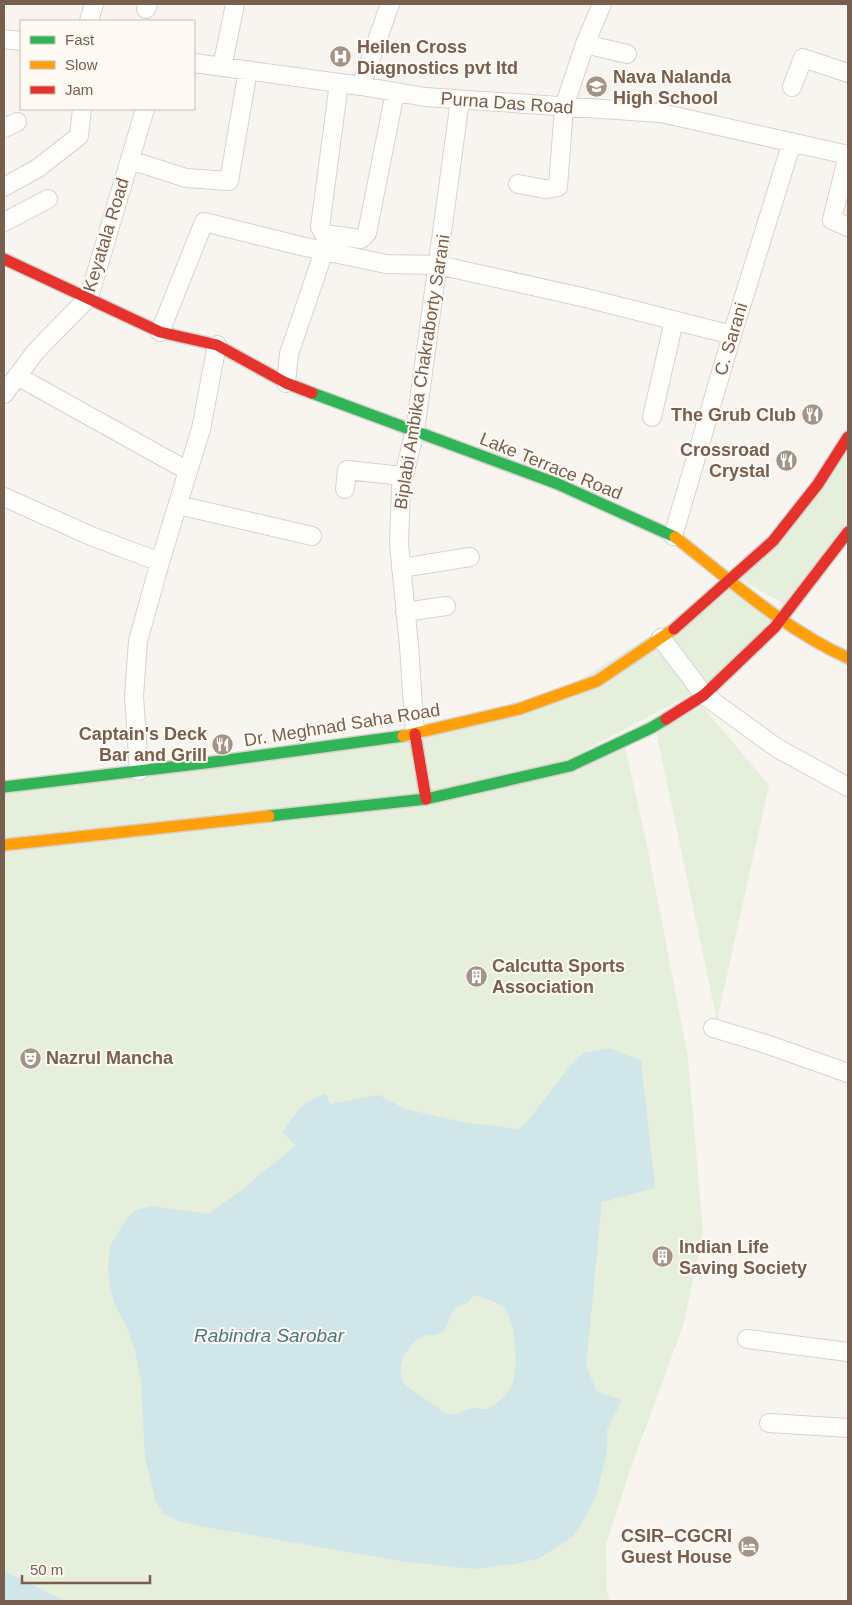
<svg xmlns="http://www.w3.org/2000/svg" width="852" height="1605" viewBox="0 0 852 1605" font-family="Helvetica,sans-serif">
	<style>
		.green { fill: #e6efdb }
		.water { fill: #d1e6e9; fill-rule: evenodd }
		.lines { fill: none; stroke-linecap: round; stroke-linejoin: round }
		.street-casing { stroke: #d8d2cd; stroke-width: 20 }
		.fast-casing { stroke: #d6d1ca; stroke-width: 14 }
		.slow-casing { stroke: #d6d1ca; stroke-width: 14 }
		.jam-casing { stroke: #d6d1ca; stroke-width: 14 }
		.street { stroke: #fefefd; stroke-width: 18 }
		.fast { stroke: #30b455; stroke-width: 11 }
		.slow { stroke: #ff9f0a; stroke-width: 11 }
		.jam { stroke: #e5322d; stroke-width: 11 }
		.labels { text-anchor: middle; stroke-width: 4; stroke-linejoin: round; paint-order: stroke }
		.poi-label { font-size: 18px; font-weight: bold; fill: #775e4f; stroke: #fefaf3; text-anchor: start }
		.street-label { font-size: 18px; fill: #775e4f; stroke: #fefaf3 }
		.water-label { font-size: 19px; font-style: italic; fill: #467782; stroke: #fefaf3 }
	</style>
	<rect width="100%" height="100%" fill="#f8f5f0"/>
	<path class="green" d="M 848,445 L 848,523 L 784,604 L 738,578 Z
		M 729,587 L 776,615 L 709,685 L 566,760 L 430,792 L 422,738 L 534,708 Z
		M 702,706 L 769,785 L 717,1021 L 656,731 Z
		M 411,738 L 421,794 L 4,844 L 4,791 Z
		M 623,738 L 647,845 L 688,1057 L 703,1232 L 684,1323 L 630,1470 L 606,1545 L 607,1593 L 610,1601 L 4,1601 L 4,852 L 422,803 Z"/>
	<path class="water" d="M 609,1048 L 641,1060 L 655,1188 L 602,1202 L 586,1366 L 597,1392 L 622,1400 L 607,1430 L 607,1453 L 596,1496 L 584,1520 L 572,1537 L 540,1558 L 515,1564 L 474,1569 L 406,1562 L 199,1526 L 178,1521 L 164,1514 L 156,1503 L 145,1457 L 141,1380 L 135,1351 L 127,1328 L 114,1303 L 109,1282 L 108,1262 L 111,1244 L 126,1220 L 135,1210 L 152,1206 L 208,1214 L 240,1191 L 295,1146 L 283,1132 C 295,1113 303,1101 326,1094 L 330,1104 L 379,1095 L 405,1109 L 462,1122 L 519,1129 L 526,1123 L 571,1065 L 583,1053 ZM 474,1295 L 479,1296 L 484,1299 C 491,1299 502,1305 506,1311 C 517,1327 520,1378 508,1392 C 503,1398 494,1406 487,1409 C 483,1410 478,1408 475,1408 C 467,1409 461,1411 453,1415 L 444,1412 L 405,1385 C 394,1368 406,1344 424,1336 C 430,1334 438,1336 443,1331 C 452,1322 447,1306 468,1303 Z
		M 4,1571 L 65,1601 L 4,1601 Z"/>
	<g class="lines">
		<defs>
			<path id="street" d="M 146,9 L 148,4
				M 89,21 L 94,4
				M 4,39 L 21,41
				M 585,44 L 627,54
				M 194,63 L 361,86 L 425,97 L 661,113 L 848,155
				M 222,67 L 235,4
				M 339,83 L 320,227 L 324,234 L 361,239 L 367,233 L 395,92
				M 361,86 L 390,4
				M 792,87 L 803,58 L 848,73
				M 4,128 L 17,122
				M 848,155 L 832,220 L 848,227
				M 130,160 L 186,178 L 229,181 L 248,70
				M 518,184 L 545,189 L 558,187 L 564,107 L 585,44 L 602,4
				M 4,187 L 38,168 L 79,136 L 82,109
				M 4,222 L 48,199
				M 160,332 L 204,222 L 301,246 L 386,264 L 438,265 L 586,298 L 732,335
				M 17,376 L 188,471
				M 286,383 L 289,354 L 324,251
				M 4,394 L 36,351 L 89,297 L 145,109
				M 652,417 L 674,321
				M 345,489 L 347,470 L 403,476
				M 4,497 L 91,536 L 160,562
				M 178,505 L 312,536
				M 673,536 L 732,335 L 792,142
				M 401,568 L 470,557
				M 405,612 L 446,606
				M 661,638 L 704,695 L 777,748 L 848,787
				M 415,734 L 409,646 L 399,544 L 401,487 L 415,431 L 460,100
				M 139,771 L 134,696 L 138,641 L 160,562 L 201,429 L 217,345
				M 713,1028 L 766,1044 L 848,1073
				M 747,1339 L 848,1352
				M 769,1423 L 848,1428"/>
			<path id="fast" d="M 312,393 L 558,484 L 675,537
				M 4,787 L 213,762 L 403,736
				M 269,816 L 426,799 L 570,766 L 651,728 L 666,719"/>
			<path id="slow" d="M 675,537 C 730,580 784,629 848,658
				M 403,736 L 519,709 L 597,681 L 674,629
				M 4,845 L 269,816"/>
			<path id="jam" d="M 4,259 L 160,332 L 217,345 L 286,383 L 312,393
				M 674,629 L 773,541 L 818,484 L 848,437
				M 666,719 L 704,695 L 775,627 L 848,532
				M 415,734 L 426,799"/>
		</defs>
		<use href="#street" class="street-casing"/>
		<use href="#fast" class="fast-casing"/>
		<use href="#slow" class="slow-casing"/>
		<use href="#jam" class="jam-casing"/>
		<use href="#street" class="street"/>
		<use href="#fast" class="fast"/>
		<use href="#slow" class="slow"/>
		<use href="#jam" class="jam"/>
	</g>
	<defs>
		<symbol id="hospital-disc" viewBox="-11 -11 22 22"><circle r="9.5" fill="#a49387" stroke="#fefaf3"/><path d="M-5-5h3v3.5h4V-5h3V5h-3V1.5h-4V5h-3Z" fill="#fff"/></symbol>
		<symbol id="school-disc" viewBox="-11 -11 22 22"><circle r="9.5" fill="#a49387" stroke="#fefaf3"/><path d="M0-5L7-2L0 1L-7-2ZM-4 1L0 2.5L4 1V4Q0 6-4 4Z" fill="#fff"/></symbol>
		<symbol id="restaurant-disc" viewBox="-11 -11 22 22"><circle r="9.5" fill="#a49387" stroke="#fefaf3"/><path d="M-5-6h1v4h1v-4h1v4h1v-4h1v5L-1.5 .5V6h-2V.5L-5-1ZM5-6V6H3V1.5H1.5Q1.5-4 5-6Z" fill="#fff"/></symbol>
		<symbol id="building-disc" viewBox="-11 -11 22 22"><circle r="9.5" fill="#a49387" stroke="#fefaf3"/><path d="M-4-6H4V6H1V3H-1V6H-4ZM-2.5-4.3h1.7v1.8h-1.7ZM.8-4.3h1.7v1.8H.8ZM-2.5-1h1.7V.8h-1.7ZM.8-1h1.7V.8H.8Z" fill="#fff"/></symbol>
		<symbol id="theatre-disc" viewBox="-11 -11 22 22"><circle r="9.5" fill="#a49387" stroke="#fefaf3"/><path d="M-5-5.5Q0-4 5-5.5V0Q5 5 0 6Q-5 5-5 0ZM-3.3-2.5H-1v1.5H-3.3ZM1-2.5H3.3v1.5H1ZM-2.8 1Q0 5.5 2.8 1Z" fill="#fff"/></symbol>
		<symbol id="hotel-disc" viewBox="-11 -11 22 22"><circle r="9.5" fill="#a49387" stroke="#fefaf3"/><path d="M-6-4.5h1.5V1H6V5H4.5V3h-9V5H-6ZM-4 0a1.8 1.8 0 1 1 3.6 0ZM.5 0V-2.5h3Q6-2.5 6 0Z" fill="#fff"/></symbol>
	</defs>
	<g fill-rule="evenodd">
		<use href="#hospital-disc" x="328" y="44" width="25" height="25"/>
		<use href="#school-disc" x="584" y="74" width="25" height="25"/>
		<use href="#restaurant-disc" x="800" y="402" width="25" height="25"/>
		<use href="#restaurant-disc" x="774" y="448" width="25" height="25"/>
		<use href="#restaurant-disc" x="210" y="732" width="25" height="25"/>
		<use href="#building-disc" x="464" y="964" width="25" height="25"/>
		<use href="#theatre-disc" x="18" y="1046" width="25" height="25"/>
		<use href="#building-disc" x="650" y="1244" width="25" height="25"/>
		<use href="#hotel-disc" x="736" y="1534" width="25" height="25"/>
	</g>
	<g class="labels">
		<g class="poi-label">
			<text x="357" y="53">Heilen Cross<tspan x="357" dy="21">Diagnostics pvt ltd</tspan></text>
			<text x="613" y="83">Nava Nalanda<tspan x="613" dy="21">High School</tspan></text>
			<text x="796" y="421" text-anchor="end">The Grub Club</text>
			<text x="770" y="456" text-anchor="end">Crossroad<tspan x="770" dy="21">Crystal</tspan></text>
			<text x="207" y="740" text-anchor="end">Captain's Deck<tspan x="207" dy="21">Bar and Grill</tspan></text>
			<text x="492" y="972">Calcutta Sports<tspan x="492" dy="21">Association</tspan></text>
			<text x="46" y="1064">Nazrul Mancha</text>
			<text x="679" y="1253">Indian Life<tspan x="679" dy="21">Saving Society</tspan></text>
			<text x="732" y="1542" text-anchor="end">CSIR–CGCRI<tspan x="732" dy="21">Guest House</tspan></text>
		</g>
		<g class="street-label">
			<text transform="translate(507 103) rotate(4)" y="6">Purna Das Road</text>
			<text transform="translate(106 235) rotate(-73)" y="6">Keyatala Road</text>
			<text transform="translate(731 339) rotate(-73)" y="6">C. Sarani</text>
			<text transform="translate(422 372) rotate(-81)" y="6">Biplabi Ambika Chakraborty Sarani</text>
			<text transform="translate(551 466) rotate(22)" y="6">Lake Terrace Road</text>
			<text transform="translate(342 725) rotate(-9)" y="6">Dr. Meghnad Saha Road</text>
		</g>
		<g class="water-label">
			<text x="269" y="1342">Rabindra Sarobar</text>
		</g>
	</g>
	<rect width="852" height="1605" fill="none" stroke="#775e4f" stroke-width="10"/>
	<rect x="20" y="20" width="175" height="90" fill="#fefaf3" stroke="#c8bcb1"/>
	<rect x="30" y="36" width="25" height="8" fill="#30b455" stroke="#c8bcb1"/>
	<text x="65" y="45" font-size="15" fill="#775e4f">Fast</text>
	<rect x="30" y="61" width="25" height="8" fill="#ff9f0a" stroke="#c8bcb1"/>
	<text x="65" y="70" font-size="15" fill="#775e4f">Slow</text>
	<rect x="30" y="86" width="25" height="8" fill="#e5322d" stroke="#c8bcb1"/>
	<text x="65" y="95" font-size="15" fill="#775e4f">Jam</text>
	<path d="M22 1575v8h128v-8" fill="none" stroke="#775e4f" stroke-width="2.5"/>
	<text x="30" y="1575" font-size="15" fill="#775e4f" stroke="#fefaf3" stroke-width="4" paint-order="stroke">50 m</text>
</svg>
